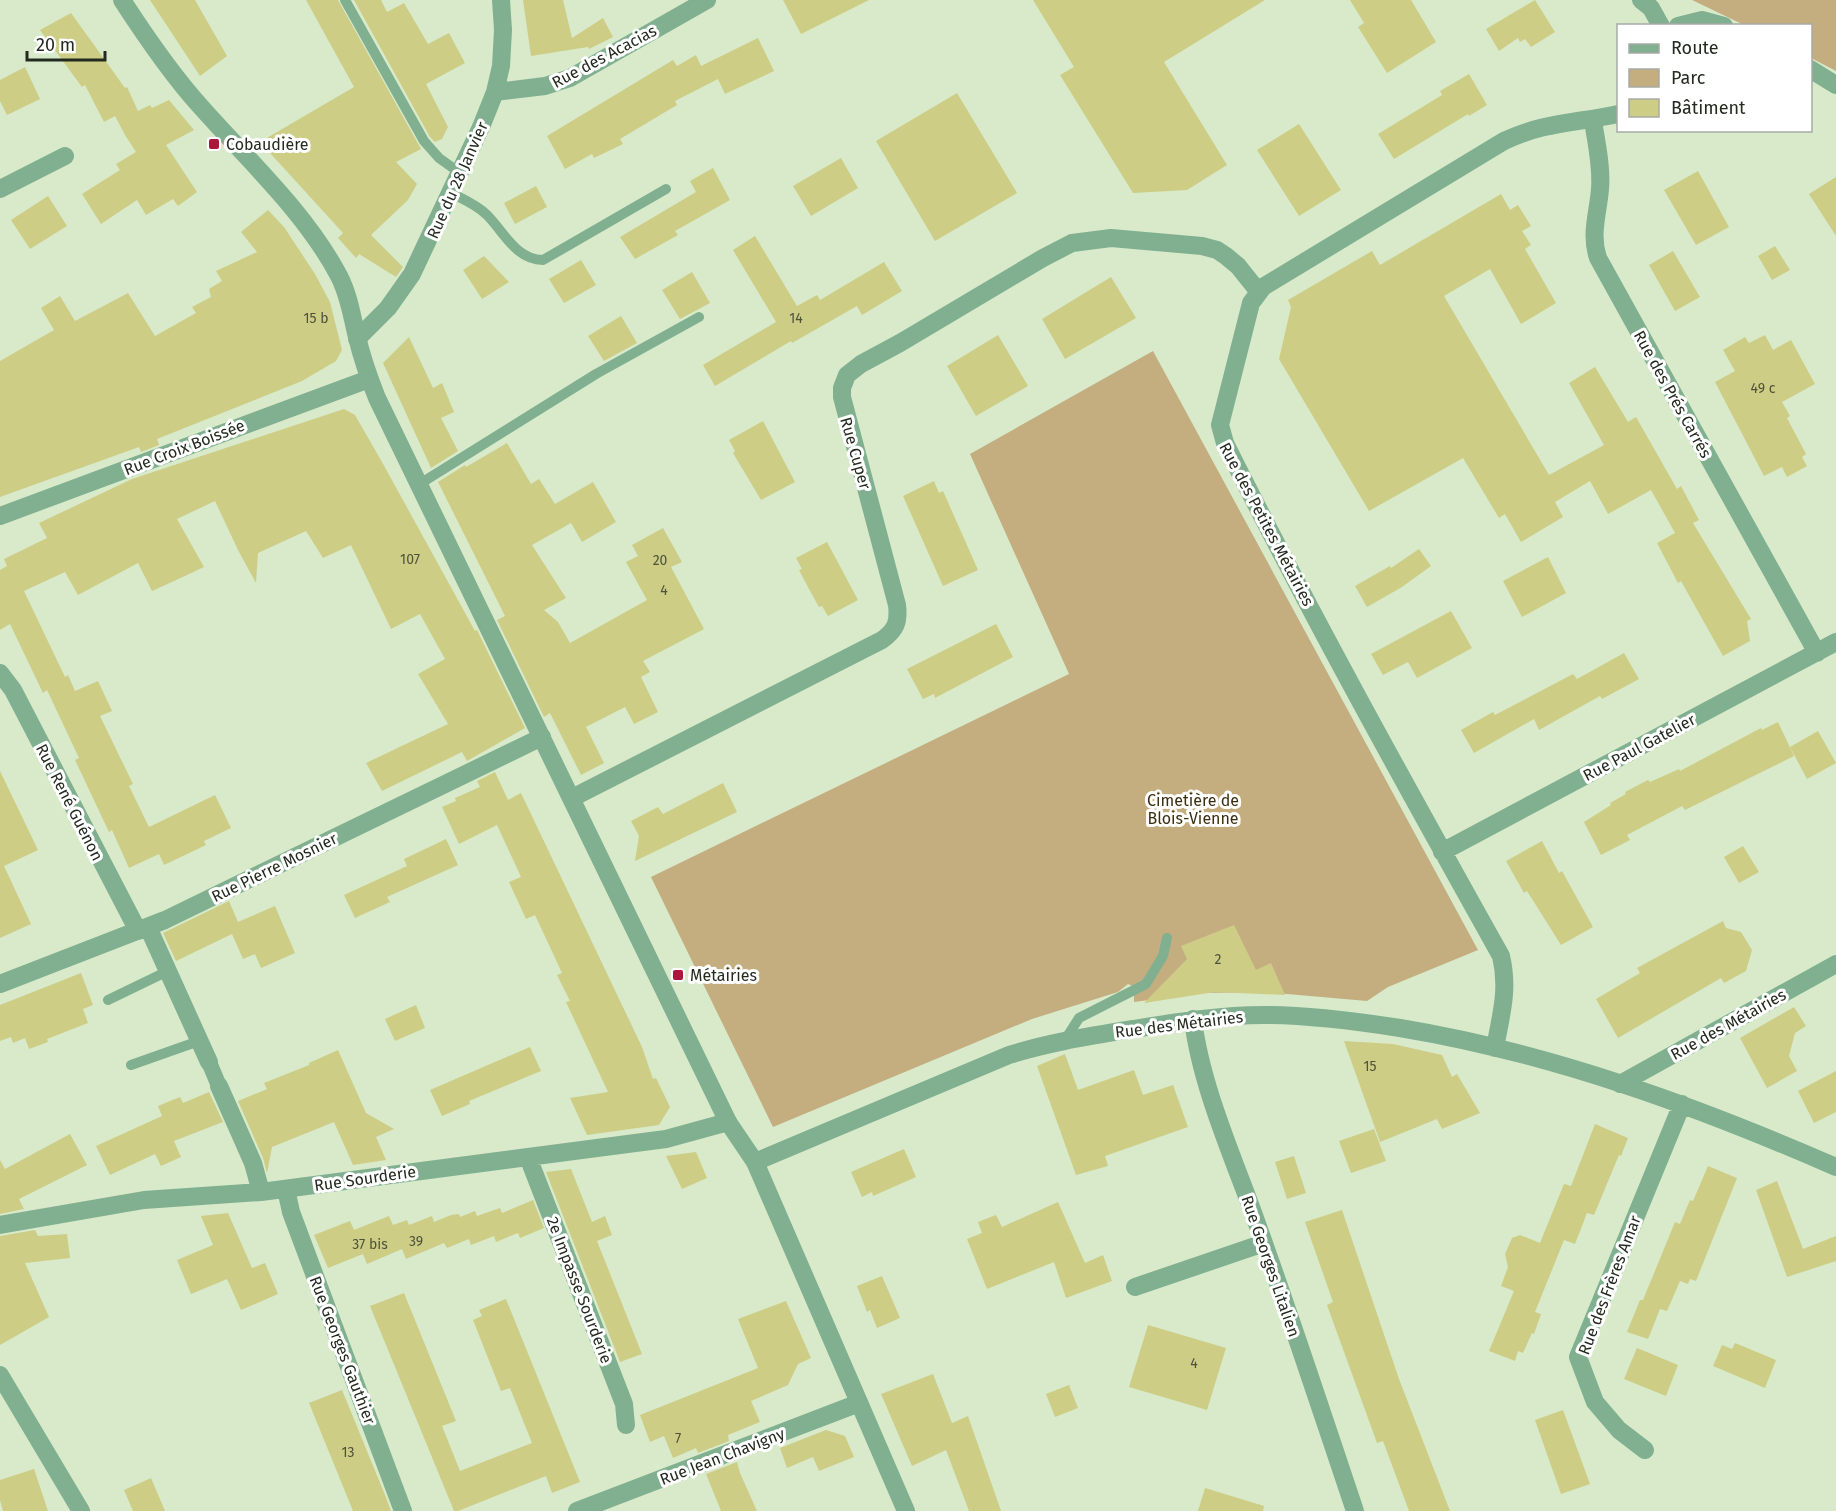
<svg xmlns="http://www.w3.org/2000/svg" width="1836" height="1511" viewBox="0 0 1836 1511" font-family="'Fira Sans',sans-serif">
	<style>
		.green { fill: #c4ae80 }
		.building { fill: #cdcd86 }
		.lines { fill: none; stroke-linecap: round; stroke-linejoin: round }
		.service { stroke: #80b090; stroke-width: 10 }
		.pedestrian { stroke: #80b090; stroke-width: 16 }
		.minor { stroke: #80b090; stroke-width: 18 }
		.tertiary { stroke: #80b090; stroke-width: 18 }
		.poi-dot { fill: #ab163c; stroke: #fff; stroke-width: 2 }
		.labels { text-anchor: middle; stroke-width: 6; stroke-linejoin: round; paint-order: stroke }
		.number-label { font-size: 14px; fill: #4e5338 }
		.street-label { font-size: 16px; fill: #232a1e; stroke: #fff }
		.poi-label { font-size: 16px; fill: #232a1e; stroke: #fff; text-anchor: start }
		.park-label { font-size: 16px; fill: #3b2e10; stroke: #fff }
	</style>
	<rect width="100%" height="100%" fill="#d8eaca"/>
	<path class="green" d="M 1692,0 L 1836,0 L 1836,71 L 1811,58 L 1810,26 L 1744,25 Z
		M 1153,351 L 1478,950 L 1388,987 L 1367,1001 L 1265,992 L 1200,993 L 1134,1002 L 1134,987 L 1128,984 L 1118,992 L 1032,1019 L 773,1127 L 651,877 L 1069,674 L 970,454 Z"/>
	<path class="building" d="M 150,0 L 195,0 L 227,56 L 200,76 Z
		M 306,0 L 338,0 L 421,149 L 396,162 L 417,184 L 408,200 L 371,235 L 403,267 L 396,277 L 359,254 L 356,258 L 338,238 L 343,233 L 260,142 L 354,87 Z
		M 354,0 L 381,0 L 387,12 L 404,3 L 428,44 L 449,33 L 465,63 L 426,84 L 448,127 L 442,139 L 435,142 L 430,137 Z
		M 523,0 L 563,0 L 572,38 L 603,18 L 613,37 L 589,49 L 588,47 L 531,56 Z
		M 783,0 L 869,0 L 801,34 Z
		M 1033,0 L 1265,0 L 1164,62 L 1227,165 L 1187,190 L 1133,193 L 1060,75 L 1074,67 Z
		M 1350,0 L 1411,0 L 1436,42 L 1387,73 L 1358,27 L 1364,23 Z
		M 1535,0 L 1555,32 L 1531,47 L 1525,39 L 1520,42 L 1518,38 L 1499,51 L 1486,29 Z
		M 71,13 L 125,88 L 127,87 L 138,111 L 150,105 L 152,108 L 169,100 L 194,130 L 166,145 L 197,192 L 178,206 L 173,199 L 146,215 L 137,200 L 101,224 L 82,194 L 120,170 L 116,164 L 136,152 L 125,135 L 115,116 L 104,122 L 85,85 L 82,87 L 40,30 Z
		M 758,38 L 774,71 L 725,94 L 718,79 L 675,101 L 677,105 L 620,139 L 623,144 L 594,158 L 592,154 L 565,169 L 547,136 L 673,60 L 677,66 L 696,55 L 701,66 Z
		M 25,67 L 40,99 L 7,115 L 0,101 L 0,80 Z
		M 1469,74 L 1487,105 L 1469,116 L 1468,114 L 1394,159 L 1378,134 L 1442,95 L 1440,91 Z
		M 957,93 L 1017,193 L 935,241 L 876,141 Z
		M 1299,124 L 1341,190 L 1299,216 L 1257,150 Z
		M 841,158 L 858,188 L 811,216 L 793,186 Z
		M 713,168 L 730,200 L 675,231 L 678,235 L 635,259 L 620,237 L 696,192 L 690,181 Z
		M 1698,171 L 1729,227 L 1696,245 L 1664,190 Z
		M 1836,177 L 1836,236 L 1809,194 Z
		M 536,186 L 547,207 L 515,224 L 504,203 Z
		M 1501,194 L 1510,210 L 1518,205 L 1531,226 L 1522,231 L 1531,245 L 1525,249 L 1556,303 L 1521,324 L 1490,269 L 1444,296 L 1549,475 L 1604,445 L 1569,383 L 1595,367 L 1628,422 L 1636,417 L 1677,489 L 1681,486 L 1699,520 L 1693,523 L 1751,619 L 1747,621 L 1750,641 L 1723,656 L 1681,581 L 1678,583 L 1657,543 L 1675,533 L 1651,490 L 1608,514 L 1590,481 L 1555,502 L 1563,517 L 1521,542 L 1505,514 L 1499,518 L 1463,458 L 1369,511 L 1279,359 L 1291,307 L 1288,300 L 1372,251 L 1380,265 Z
		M 48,196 L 67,226 L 30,249 L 11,220 Z
		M 268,210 L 284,227 L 315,274 L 330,302 L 342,350 L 336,361 L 302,381 L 157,439 L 159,445 L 141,452 L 139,447 L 0,497 L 0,361 L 54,330 L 41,308 L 60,296 L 75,321 L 128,293 L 155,336 L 196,313 L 192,307 L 211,297 L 209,289 L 222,281 L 216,271 L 257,252 L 241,232 Z
		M 755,236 L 797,306 L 817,295 L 820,300 L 884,262 L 902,291 L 862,315 L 857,306 L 792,343 L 791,341 L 715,386 L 703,365 L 776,322 L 733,250 Z
		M 1775,246 L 1790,270 L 1772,280 L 1758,256 Z
		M 1673,251 L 1700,297 L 1675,311 L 1649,265 Z
		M 484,256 L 509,282 L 482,299 L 463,270 Z
		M 581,260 L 596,285 L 564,303 L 549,279 Z
		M 692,272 L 710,303 L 680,319 L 662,290 Z
		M 1111,277 L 1136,318 L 1065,359 L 1042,319 Z
		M 621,316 L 637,343 L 604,361 L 588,336 Z
		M 998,335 L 1028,386 L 976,416 L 947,366 Z
		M 1765,335 L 1773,350 L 1791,340 L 1815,384 L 1782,402 L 1790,416 L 1787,418 L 1806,454 L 1802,457 L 1807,466 L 1787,477 L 1782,467 L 1764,476 L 1715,382 L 1735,371 L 1723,350 L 1745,337 L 1749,343 Z
		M 409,337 L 433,388 L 442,383 L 454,412 L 441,418 L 458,451 L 431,468 L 383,363 Z
		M 344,409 L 355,415 L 382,462 L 475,631 L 477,630 L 525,728 L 467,761 L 462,752 L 382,791 L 366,763 L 448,724 L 418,674 L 445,659 L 420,614 L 391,629 L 351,545 L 323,558 L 306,531 L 258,553 L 256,583 L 238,550 L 215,501 L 177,519 L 204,567 L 185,576 L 152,591 L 138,563 L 78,595 L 65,572 L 24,591 L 65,677 L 68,675 L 75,691 L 98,681 L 112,711 L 100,716 L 133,784 L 129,786 L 149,827 L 215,795 L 231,828 L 204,841 L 206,845 L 164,865 L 159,854 L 129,868 L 112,830 L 109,832 L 75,760 L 79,758 L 47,690 L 43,693 L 10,624 L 0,630 L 0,570 L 7,566 L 4,559 L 47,538 L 39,523 L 132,479 Z
		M 763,421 L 795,482 L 761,500 L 733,453 L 735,451 L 729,440 Z
		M 507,443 L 531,484 L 539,479 L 555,504 L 593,482 L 616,522 L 582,542 L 571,523 L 532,545 L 566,598 L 544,610 L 558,622 L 570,643 L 647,600 L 626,562 L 638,556 L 632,545 L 663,528 L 682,562 L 671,567 L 704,629 L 643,661 L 650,672 L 641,677 L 658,712 L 634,724 L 625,707 L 586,727 L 604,763 L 581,775 L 550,713 L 544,717 L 497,620 L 505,616 L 438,482 L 465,465 L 466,467 Z
		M 934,481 L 939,493 L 943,491 L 978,570 L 943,586 L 903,496 Z
		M 827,542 L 858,600 L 828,616 L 822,606 L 819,607 L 809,589 L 799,570 L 802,569 L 796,558 Z
		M 1419,549 L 1431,566 L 1402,587 L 1367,607 L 1355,586 L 1390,566 L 1391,568 Z
		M 1548,557 L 1566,593 L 1522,617 L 1503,581 Z
		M 1451,611 L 1472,648 L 1417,678 L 1408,662 L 1383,675 L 1371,654 Z
		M 996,624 L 1013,657 L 935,698 L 934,694 L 923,699 L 907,669 Z
		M 1624,653 L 1639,679 L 1602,699 L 1600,696 L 1539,730 L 1534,719 L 1474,753 L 1461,730 L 1493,712 L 1495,715 L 1573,674 L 1577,679 Z
		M 1778,722 L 1794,756 L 1685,810 L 1682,806 L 1627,835 L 1630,840 L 1601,855 L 1584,822 L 1611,805 L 1610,803 L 1626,794 L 1625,792 L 1648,780 L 1650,782 L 1679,769 L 1680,771 L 1761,728 L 1762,730 Z
		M 1818,731 L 1836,763 L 1807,779 L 1790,747 Z
		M 0,771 L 38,850 L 4,866 L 31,924 L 0,938 Z
		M 495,772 L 508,800 L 521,793 L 642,1047 L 653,1079 L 656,1078 L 670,1107 L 659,1125 L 587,1135 L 570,1098 L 608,1092 L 566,1002 L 570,1001 L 557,975 L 562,973 L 535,915 L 526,919 L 509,882 L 521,877 L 497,825 L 459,844 L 442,807 L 456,801 L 455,798 L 480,787 L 477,781 Z
		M 723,783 L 737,812 L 635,861 L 639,836 L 631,821 L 658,807 L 663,814 Z
		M 446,839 L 458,865 L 387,897 L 390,902 L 355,918 L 344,895 L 407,866 L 404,859 Z
		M 1542,841 L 1559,873 L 1562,871 L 1593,927 L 1561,945 L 1527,891 L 1524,893 L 1506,861 Z
		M 1743,846 L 1759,872 L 1739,883 L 1724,857 Z
		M 229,901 L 238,922 L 275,906 L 295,953 L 261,968 L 255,954 L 243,959 L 232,934 L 176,961 L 163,933 Z
		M 1723,921 L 1726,928 L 1741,932 L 1752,950 L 1746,971 L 1724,983 L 1721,978 L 1618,1038 L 1596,999 L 1640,973 L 1637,968 Z
		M 1234,925 L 1256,970 L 1271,963 L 1285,995 L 1215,992 L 1144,1003 L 1187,959 L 1181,946 Z
		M 81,973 L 93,1005 L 83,1009 L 88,1023 L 47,1039 L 48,1042 L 29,1049 L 25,1038 L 13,1043 L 11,1037 L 0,1041 L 0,1005 Z
		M 416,1005 L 425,1028 L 395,1041 L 385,1019 Z
		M 1794,1007 L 1806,1026 L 1795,1033 L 1789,1056 L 1797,1071 L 1767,1088 L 1740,1038 Z
		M 1344,1041 L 1393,1044 L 1442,1055 L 1452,1077 L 1457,1074 L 1480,1113 L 1442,1129 L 1437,1119 L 1380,1142 Z
		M 530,1047 L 541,1071 L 469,1101 L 470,1104 L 442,1116 L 430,1090 Z
		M 338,1050 L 366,1113 L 394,1129 L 376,1137 L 386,1160 L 353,1165 L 334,1122 L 272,1147 L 267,1173 L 263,1158 L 238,1101 L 267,1089 L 264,1083 L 309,1065 L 309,1063 Z
		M 1065,1054 L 1078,1090 L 1134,1070 L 1143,1095 L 1173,1085 L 1188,1127 L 1105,1156 L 1108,1166 L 1076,1175 L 1037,1066 Z
		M 1836,1071 L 1836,1112 L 1814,1123 L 1798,1091 Z
		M 209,1092 L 223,1122 L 174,1141 L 181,1157 L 161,1166 L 155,1154 L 110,1175 L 96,1146 L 162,1116 L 158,1106 L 180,1097 L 183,1103 Z
		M 1595,1124 L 1628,1138 L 1621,1156 L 1619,1155 L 1594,1215 L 1587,1213 L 1575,1244 L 1564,1240 L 1535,1312 L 1541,1314 L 1534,1334 L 1532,1333 L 1523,1353 L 1518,1351 L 1515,1361 L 1489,1351 L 1514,1291 L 1501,1286 L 1508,1267 L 1505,1254 L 1512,1238 L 1520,1235 L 1540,1243 L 1564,1184 L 1571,1186 Z
		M 1374,1129 L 1386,1161 L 1351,1173 L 1339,1141 Z
		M 70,1134 L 87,1165 L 19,1199 L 24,1209 L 0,1214 L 0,1160 L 5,1169 Z
		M 904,1149 L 916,1177 L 873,1196 L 872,1192 L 862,1197 L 851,1172 Z
		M 696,1152 L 707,1178 L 682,1189 L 666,1156 Z
		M 1294,1156 L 1306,1193 L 1287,1199 L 1275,1162 Z
		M 1708,1166 L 1737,1178 L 1696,1281 L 1690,1279 L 1688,1284 L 1680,1281 L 1667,1311 L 1660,1309 L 1648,1339 L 1627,1332 L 1640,1300 L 1643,1300 L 1675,1222 L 1680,1224 L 1690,1200 L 1693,1201 Z
		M 571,1169 L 592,1222 L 605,1216 L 612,1235 L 597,1241 L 642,1354 L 620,1362 L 546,1172 Z
		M 1777,1181 L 1803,1249 L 1836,1236 L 1836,1261 L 1787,1277 L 1756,1190 Z
		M 533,1200 L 544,1228 L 520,1238 L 518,1233 L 496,1242 L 494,1236 L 471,1245 L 469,1239 L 447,1248 L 444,1243 L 406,1259 L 402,1249 L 367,1264 L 363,1254 L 328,1268 L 314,1235 L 350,1221 L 354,1230 L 389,1216 L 393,1225 L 407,1220 L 409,1225 L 432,1216 L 434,1222 L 451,1215 L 459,1214 L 460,1217 L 475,1211 L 477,1216 L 500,1208 L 502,1213 Z
		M 1058,1202 L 1085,1263 L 1103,1255 L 1112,1281 L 1066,1298 L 1054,1262 L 987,1289 L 967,1239 L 982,1233 L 978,1222 L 996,1215 L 1002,1227 Z
		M 1342,1210 L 1399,1379 L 1450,1511 L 1409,1511 L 1383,1441 L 1377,1443 L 1327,1305 L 1333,1302 L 1305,1222 Z
		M 228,1213 L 252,1268 L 265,1263 L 278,1294 L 241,1310 L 227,1279 L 191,1294 L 177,1260 L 213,1245 L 201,1216 Z
		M 35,1230 L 38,1236 L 67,1234 L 70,1258 L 25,1263 L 49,1317 L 0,1345 L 0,1236 Z
		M 882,1276 L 900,1318 L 877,1328 L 870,1310 L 867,1312 L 857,1286 Z
		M 404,1293 L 456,1421 L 442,1426 L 460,1471 L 532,1443 L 510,1388 L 501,1391 L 473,1320 L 482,1316 L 479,1310 L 506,1299 L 580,1482 L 552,1493 L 546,1476 L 458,1511 L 454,1511 L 370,1306 Z
		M 786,1301 L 811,1358 L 798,1364 L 788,1385 L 751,1401 L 760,1422 L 728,1435 L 729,1441 L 698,1453 L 696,1448 L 673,1458 L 664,1436 L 650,1442 L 640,1415 L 758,1368 L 738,1319 Z
		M 1148,1325 L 1226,1348 L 1207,1410 L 1129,1387 Z
		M 1735,1343 L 1776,1360 L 1765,1388 L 1713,1366 L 1722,1345 L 1732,1349 Z
		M 1637,1348 L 1678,1365 L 1666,1396 L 1624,1379 Z
		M 933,1374 L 952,1423 L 968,1416 L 1001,1511 L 969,1511 L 946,1450 L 912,1466 L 881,1394 Z
		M 1069,1385 L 1078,1408 L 1055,1417 L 1046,1394 Z
		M 342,1390 L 385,1495 L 391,1511 L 353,1511 L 309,1403 Z
		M 1563,1410 L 1590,1484 L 1561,1494 L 1535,1420 Z
		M 826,1430 L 845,1436 L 854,1457 L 819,1471 L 813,1457 L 787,1468 L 780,1448 Z
		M 737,1462 L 740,1473 L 757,1511 L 721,1511 L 706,1474 Z
		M 34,1469 L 48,1511 L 3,1511 L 0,1500 L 0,1480 Z
		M 151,1478 L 165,1511 L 133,1511 L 124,1490 Z
		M 1205,1488 L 1264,1506 L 1263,1511 L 1198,1511 Z"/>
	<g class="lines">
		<path class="service" d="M 345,0 L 424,141 L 439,158 L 460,173
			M 451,193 C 463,199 477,205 487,215 C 504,232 516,260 543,260 L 666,189
			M 418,485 L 596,374 L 699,317
			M 108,1000 L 168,971
			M 1065,1040 L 1079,1018 L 1146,984 L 1163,956 L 1167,938
			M 131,1065 L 199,1041"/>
		<path class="pedestrian" d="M 209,1062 L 219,1086"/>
		<path class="minor" d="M 1641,0 L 1651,8 L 1661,26
			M 1678,26 L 1702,20 L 1724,26
			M 1810,69 L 1836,85
			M 495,92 L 545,86 L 570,78 L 707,0
			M 1593,120 C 1596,142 1602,166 1600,189 C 1598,214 1590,234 1598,258 L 1817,653
			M 0,189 L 65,156
			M 357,339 L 388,308 L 412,274 L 481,127 L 495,92 L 501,66 L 503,30 L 501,0
			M 0,516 L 369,379
			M 0,673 L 13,690 L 138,931
			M 572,798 L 882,640 C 896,630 899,622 897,605 L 842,397 L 842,388 L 847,375 L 861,364 L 900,343 L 1043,258 L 1072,243 L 1111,238 L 1202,246 L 1217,250 L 1226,256 L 1238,266 L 1258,291
			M 1442,852 L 1836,642
			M 148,927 L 209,1062
			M 0,984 L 165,920 L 542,737
			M 1193,1019 C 1200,1083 1233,1157 1255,1218 C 1290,1315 1322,1413 1355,1511
			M 1495,1048 C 1501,1014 1509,990 1501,956 C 1406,786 1312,617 1225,443 L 1220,425 L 1251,303 L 1263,287 L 1504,141 C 1544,122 1577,123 1618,114
			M 1620,1084 L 1836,964
			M 219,1086 L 253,1163 L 261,1192
			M 528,1157 L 624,1404 L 626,1425
			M 755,1162 L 1009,1055 C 1050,1042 1091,1036 1133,1029 C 1177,1022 1220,1015 1264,1015 C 1309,1015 1355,1021 1400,1028 C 1551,1053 1696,1106 1836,1167
			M 286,1189 L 291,1212 L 403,1511
			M 0,1225 L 144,1200 L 261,1192 L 666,1139 L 728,1122
			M 1135,1287 L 1264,1243
			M 0,1375 L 81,1511
			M 1645,1450 L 1619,1430 L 1595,1402 L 1578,1357 L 1682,1104
			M 577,1511 L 859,1403"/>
		<path class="tertiary" d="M 122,0 C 146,37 171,74 201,107 C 248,160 306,213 339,276 C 349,295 352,317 357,337 C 362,358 369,378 377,398 L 728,1122 L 755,1162 L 906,1511"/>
	</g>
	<g class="poi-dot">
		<rect x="208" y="138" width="12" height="12" rx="3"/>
		<rect x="672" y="969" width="12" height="12" rx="3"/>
	</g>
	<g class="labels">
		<g class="number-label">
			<text x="316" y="323">15 b</text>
			<text x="796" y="323">14</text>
			<text x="1763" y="393">49 c</text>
			<text x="410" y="564">107</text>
			<text x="660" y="565">20</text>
			<text x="664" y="595">4</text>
			<text x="1218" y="964">2</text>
			<text x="1370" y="1071">15</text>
			<text x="416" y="1246">39</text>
			<text x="370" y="1249">37 bis</text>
			<text x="1194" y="1368">4</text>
			<text x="678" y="1443">7</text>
			<text x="348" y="1457">13</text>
		</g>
		<g class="street-label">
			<text transform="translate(604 56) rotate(-28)" y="6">Rue des Acacias</text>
			<text transform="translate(457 180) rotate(-66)" y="6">Rue du 28 Janvier</text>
			<text transform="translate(1673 394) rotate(61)" y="6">Rue des Prés Carrés</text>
			<text transform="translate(184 447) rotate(-21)" y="6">Rue Croix Boissée</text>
			<text transform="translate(856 453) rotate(74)" y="6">Rue Cuper</text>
			<text transform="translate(1267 524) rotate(62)" y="6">Rue des Petites Métairies</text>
			<text transform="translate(1639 747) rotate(-28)" y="6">Rue Paul Gatelier</text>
			<text transform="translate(70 802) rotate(63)" y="6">Rue René Guénon</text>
			<text transform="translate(274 867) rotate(-26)" y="6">Rue Pierre Mosnier</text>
			<text transform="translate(1179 1024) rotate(-7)" y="6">Rue des Métairies</text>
			<text transform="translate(1728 1024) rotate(-29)" y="6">Rue des Métairies</text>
			<text transform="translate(365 1178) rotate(-8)" y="6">Rue Sourderie</text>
			<text transform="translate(1271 1266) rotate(71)" y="6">Rue Georges Litalien</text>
			<text transform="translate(1609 1285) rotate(-69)" y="6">Rue des Frères Amar</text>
			<text transform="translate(580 1290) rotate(69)" y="6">2e Impasse Sourderie</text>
			<text transform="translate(343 1350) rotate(69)" y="6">Rue Georges Gauthier</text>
			<text transform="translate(722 1456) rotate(-21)" y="6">Rue Jean Chavigny</text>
		</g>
		<g class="poi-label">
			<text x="226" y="150">Cobaudière</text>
			<text x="690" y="981">Métairies</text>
		</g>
		<g class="park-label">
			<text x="1193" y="806">Cimetière de<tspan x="1193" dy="18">Blois-Vienne</tspan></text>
		</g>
	</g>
	<rect x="1617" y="24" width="195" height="108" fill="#ffffff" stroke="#a7aaa5" stroke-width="1.5"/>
	<rect x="1629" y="44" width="30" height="9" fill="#80b090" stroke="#a7aaa5" stroke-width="1.5"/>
	<text x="1671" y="54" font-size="18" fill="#232a1e">Route</text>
	<rect x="1629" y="69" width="30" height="18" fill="#c4ae80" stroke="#a7aaa5" stroke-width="1.5"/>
	<text x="1671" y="84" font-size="18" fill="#232a1e">Parc</text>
	<rect x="1629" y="99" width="30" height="18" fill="#cdcd86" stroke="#a7aaa5" stroke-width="1.5"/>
	<text x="1671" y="114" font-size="18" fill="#232a1e">Bâtiment</text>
	<path d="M27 51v9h78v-9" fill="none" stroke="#232a1e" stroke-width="3"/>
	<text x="36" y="51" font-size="18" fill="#232a1e" stroke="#ffffff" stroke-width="4.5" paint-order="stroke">20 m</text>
</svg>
